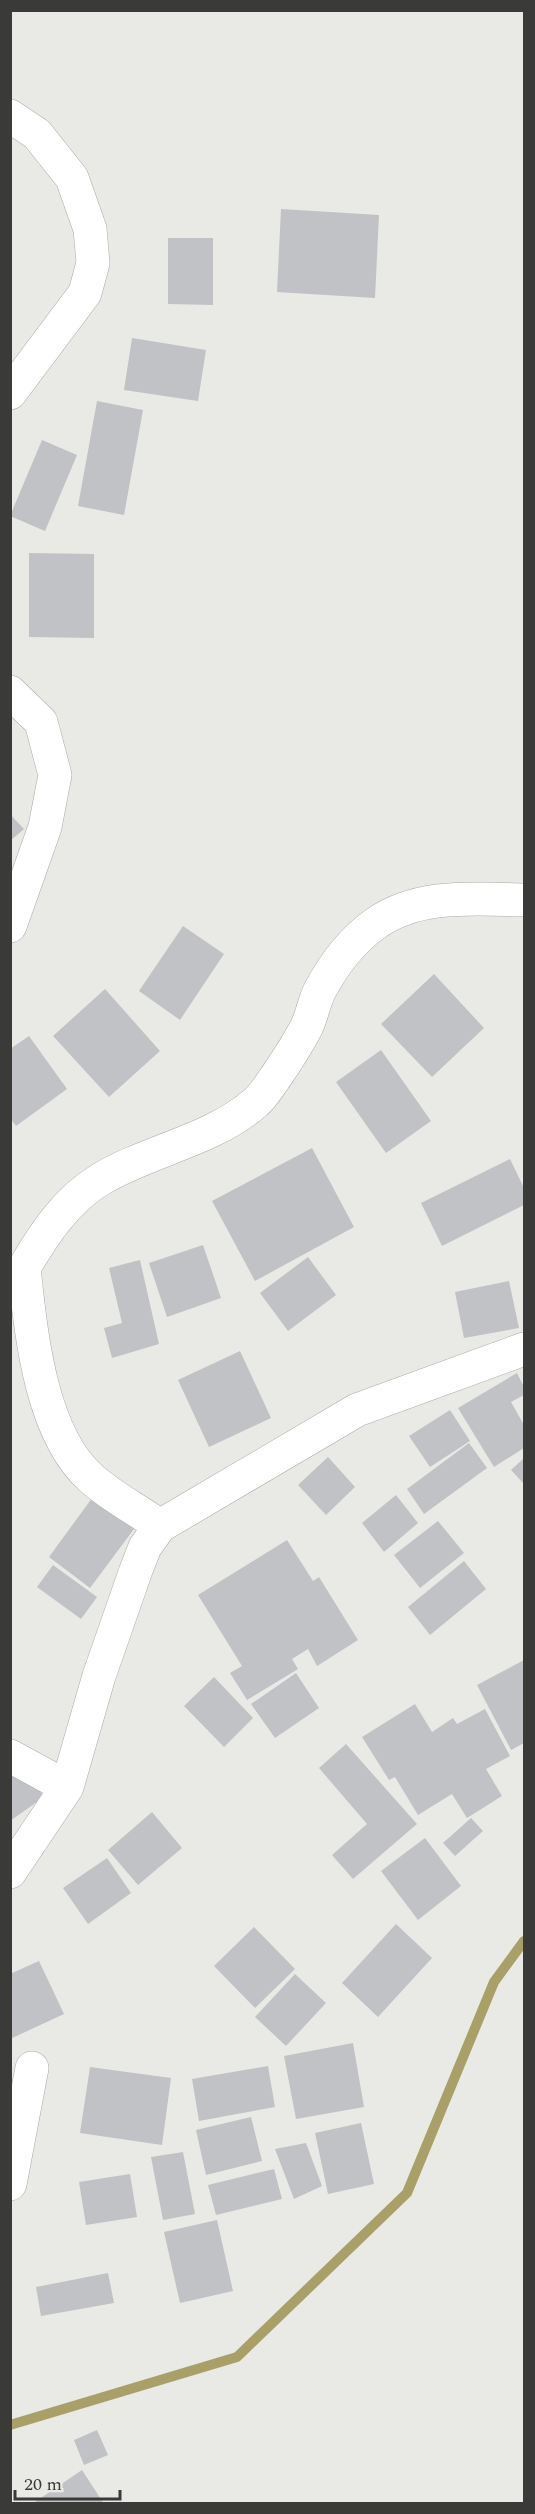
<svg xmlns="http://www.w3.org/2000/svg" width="535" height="2514" viewBox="0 0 535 2514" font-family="Spectral,serif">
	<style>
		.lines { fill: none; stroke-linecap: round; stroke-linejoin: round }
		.stream { stroke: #a9a068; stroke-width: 10 }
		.building { fill: #c0c2c5 }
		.minor-casing { stroke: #ababa7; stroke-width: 34 }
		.minor { stroke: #fff; stroke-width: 33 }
	</style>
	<rect width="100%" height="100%" fill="#e9e9e5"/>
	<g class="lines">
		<path class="stream" d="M 10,2425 L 237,2357 L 407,2193 L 494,1982 L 524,1941"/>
	</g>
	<path class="building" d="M 281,209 L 379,215 L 375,298 L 277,292 Z
		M 168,238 L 213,238 L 213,305 L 168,304 Z
		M 132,338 L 206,350 L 198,401 L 124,390 Z
		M 97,401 L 143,410 L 124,515 L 78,506 Z
		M 42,440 L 77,455 L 45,531 L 10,516 Z
		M 29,553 L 94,554 L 94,638 L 29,637 Z
		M 10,814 L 24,829 L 10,841 Z
		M 183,926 L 224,954 L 180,1020 L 139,991 Z
		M 434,974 L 484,1028 L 432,1077 L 381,1024 Z
		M 105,989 L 160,1051 L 109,1097 L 53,1036 Z
		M 29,1036 L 67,1089 L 16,1126 L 10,1118 L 10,1049 Z
		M 381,1050 L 431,1121 L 386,1153 L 336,1082 Z
		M 312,1148 L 354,1227 L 255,1281 L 212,1201 Z
		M 510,1159 L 524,1188 L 524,1205 L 442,1246 L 421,1203 Z
		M 203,1245 L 221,1298 L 167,1317 L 149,1263 Z
		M 308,1257 L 336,1295 L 288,1331 L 260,1293 Z
		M 140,1260 L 159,1344 L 112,1358 L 104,1328 L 122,1323 L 109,1268 Z
		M 509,1281 L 519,1328 L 464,1338 L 455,1292 Z
		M 240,1351 L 271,1418 L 209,1447 L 178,1380 Z
		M 517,1373 L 524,1387 L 524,1395 L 511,1402 L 524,1425 L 524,1448 L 494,1467 L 458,1408 Z
		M 450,1410 L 470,1441 L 430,1467 L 409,1436 Z
		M 469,1443 L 487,1468 L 424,1514 L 407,1489 Z
		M 328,1457 L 355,1487 L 326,1515 L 298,1485 Z
		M 524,1458 L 524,1484 L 511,1470 Z
		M 95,1494 L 137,1525 L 90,1588 L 49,1557 Z
		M 396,1495 L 418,1523 L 384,1552 L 362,1523 Z
		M 438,1521 L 464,1553 L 420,1588 L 394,1555 Z
		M 287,1540 L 313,1581 L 319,1577 L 358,1640 L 317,1666 L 308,1649 L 292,1659 L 298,1669 L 247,1700 L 230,1673 L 242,1666 L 198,1595 Z
		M 464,1561 L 486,1589 L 430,1635 L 408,1607 Z
		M 53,1565 L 97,1597 L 81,1619 L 37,1587 Z
		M 524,1660 L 524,1743 L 511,1750 L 477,1685 Z
		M 296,1673 L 319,1708 L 275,1738 L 251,1704 Z
		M 214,1677 L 253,1718 L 224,1747 L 184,1706 Z
		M 415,1704 L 432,1732 L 453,1718 L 457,1724 L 485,1709 L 510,1756 L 486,1769 L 502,1796 L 467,1818 L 452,1794 L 418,1815 L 395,1777 L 389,1780 L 362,1737 Z
		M 346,1744 L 417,1824 L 353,1879 L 332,1855 L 367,1824 L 319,1768 Z
		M 24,1768 L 44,1797 L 10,1821 L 10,1777 Z
		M 152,1812 L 182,1848 L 138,1885 L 108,1850 Z
		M 471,1818 L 483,1831 L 455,1856 L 443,1843 Z
		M 425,1838 L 461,1886 L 418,1920 L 381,1871 Z
		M 107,1858 L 131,1893 L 88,1924 L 63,1888 Z
		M 396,1924 L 432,1958 L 378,2017 L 342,1983 Z
		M 254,1927 L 295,1969 L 255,2008 L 214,1966 Z
		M 39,1961 L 64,2014 L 10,2039 L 10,1974 Z
		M 295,1974 L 326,2003 L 286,2046 L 255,2017 Z
		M 353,2043 L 364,2107 L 296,2119 L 284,2056 Z
		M 268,2066 L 275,2107 L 199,2121 L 192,2079 Z
		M 90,2067 L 171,2078 L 162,2145 L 80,2133 Z
		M 251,2117 L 262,2161 L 206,2175 L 196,2130 Z
		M 361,2123 L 374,2184 L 328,2194 L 315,2133 Z
		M 306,2143 L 322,2186 L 294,2199 L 275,2149 Z
		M 183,2152 L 195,2214 L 163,2220 L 151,2157 Z
		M 274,2169 L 282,2199 L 216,2215 L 208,2185 Z
		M 130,2174 L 137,2217 L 86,2225 L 79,2182 Z
		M 217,2220 L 233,2291 L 180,2303 L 164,2232 Z
		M 108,2273 L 114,2303 L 41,2316 L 36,2287 Z
		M 97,2430 L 108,2455 L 84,2465 L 74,2440 Z
		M 82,2470 L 104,2504 L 32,2504 Z"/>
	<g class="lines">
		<defs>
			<path id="minor" d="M 10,116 L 37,134 L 72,178 L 90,229 L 93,263 L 85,293 L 10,393
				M 10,692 L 41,722 L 55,775 L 45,827 L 10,926
				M 24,1268 C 44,1234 66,1200 101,1179 C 147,1151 213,1140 255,1103 C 263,1097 269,1086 275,1078 C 286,1062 297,1045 306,1028 C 312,1016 314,1002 320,990 C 334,964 351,941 375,924 C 418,893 475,899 524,900
				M 10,1276 L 24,1268 C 31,1332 40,1434 92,1479 C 112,1497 138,1510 160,1526 L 145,1547 L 136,1570 L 99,1676 L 67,1787 L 10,1872
				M 160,1526 L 357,1410 L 524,1349
				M 10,1756 L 67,1787
				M 10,2184 L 32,2068"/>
		</defs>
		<use href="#minor" class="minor-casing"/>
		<use href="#minor" class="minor"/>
	</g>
	<rect width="535" height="2514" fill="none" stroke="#3a3a38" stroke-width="24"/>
	<path d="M15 2490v9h105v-9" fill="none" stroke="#3a3a38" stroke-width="3"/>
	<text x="24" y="2490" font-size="18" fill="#3a3a38" stroke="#e9e9e5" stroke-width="4.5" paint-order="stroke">20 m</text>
</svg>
